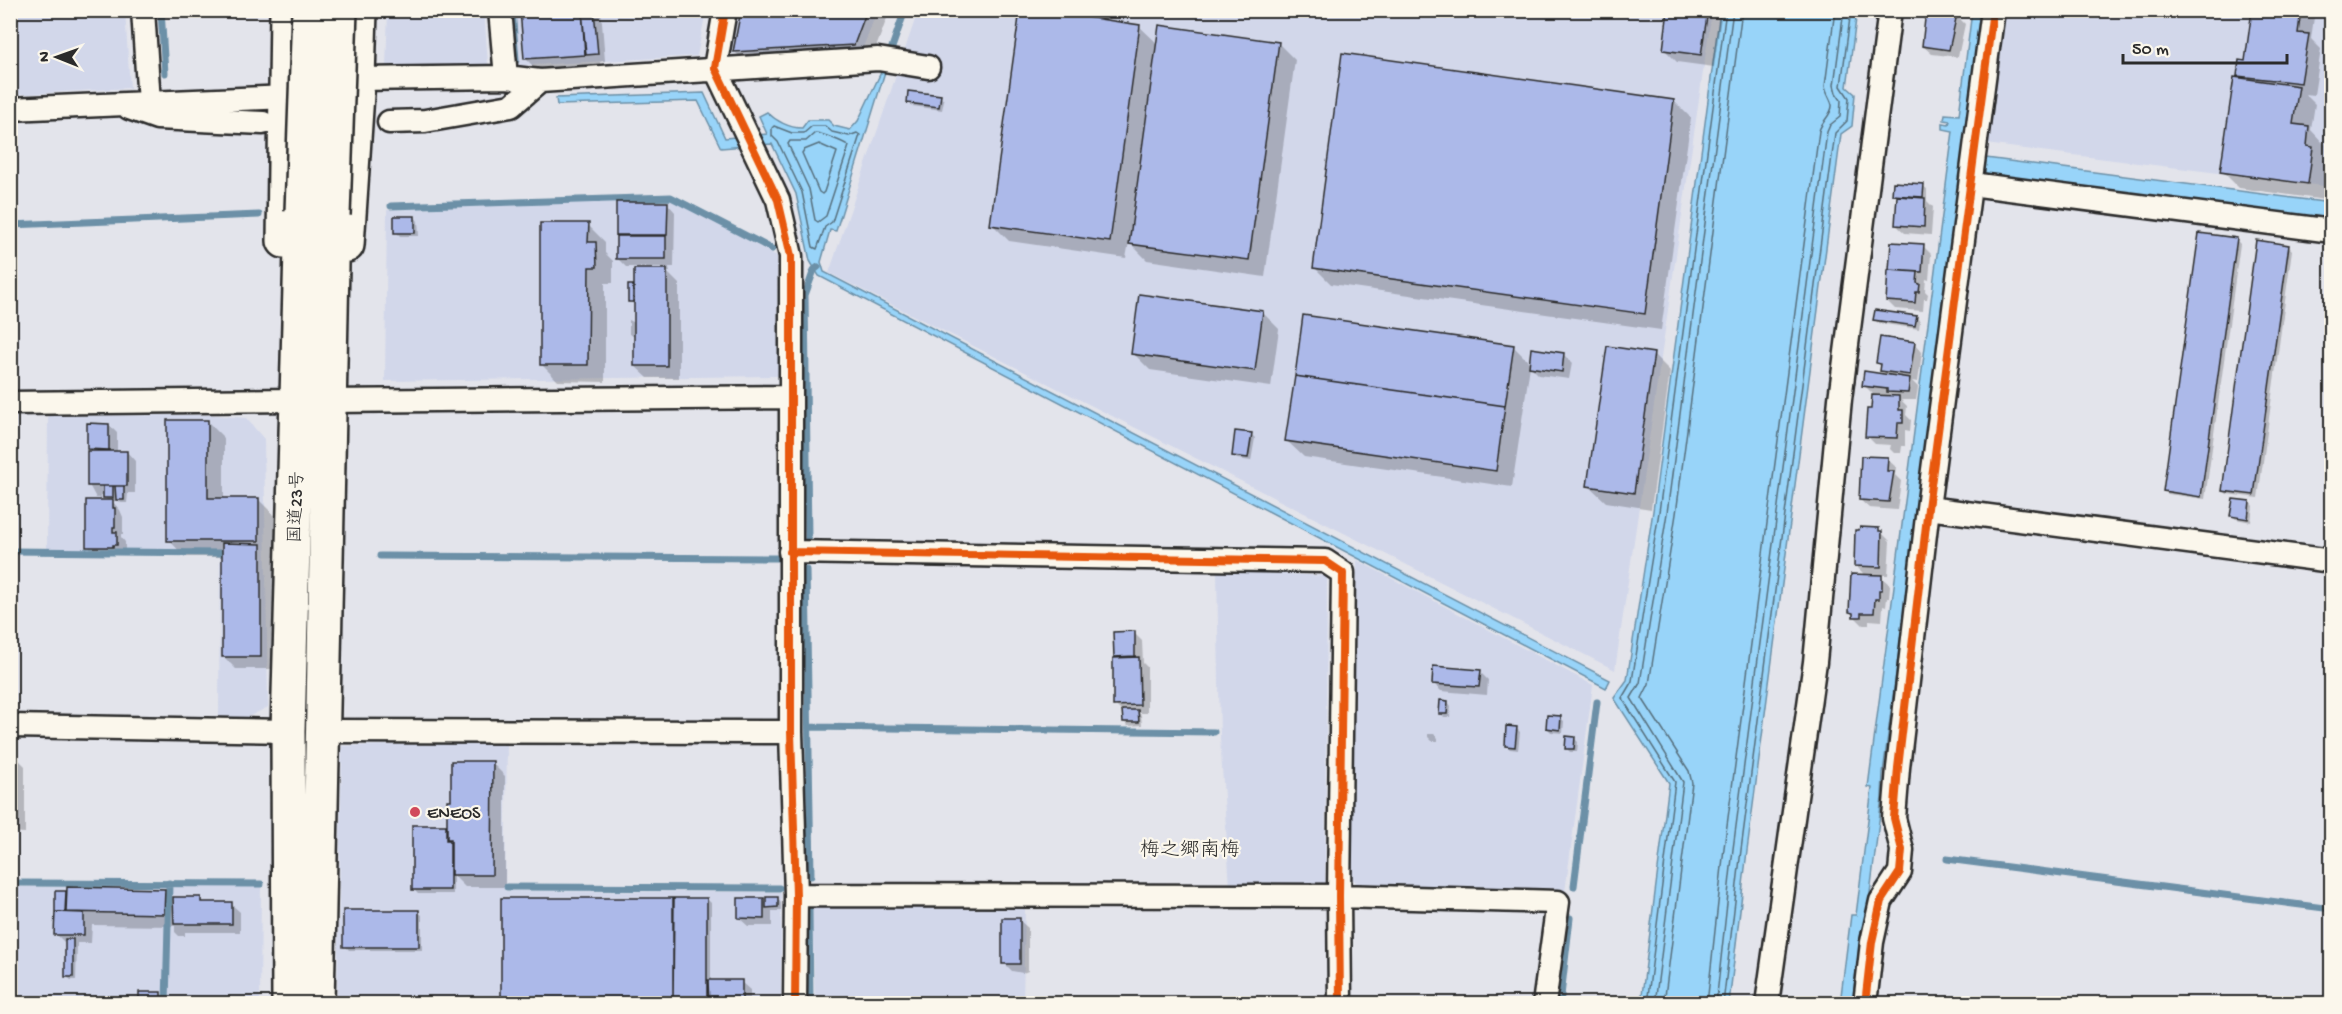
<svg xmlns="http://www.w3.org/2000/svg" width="2342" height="1014" viewBox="0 0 2342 1014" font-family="'Gochi Hand','Klee One',sans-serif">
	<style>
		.built { fill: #d2d7ea }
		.water { fill: #98d4f9; stroke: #6c90a7; stroke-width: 1.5 }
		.shadow { fill: #0003 }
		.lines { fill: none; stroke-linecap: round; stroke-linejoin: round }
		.shore { stroke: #576f7d; stroke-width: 1.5 }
		.stream { stroke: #6c90a7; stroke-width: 7 }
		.building { fill: #acb9e9; stroke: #2b2b2b; stroke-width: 1.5 }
		.minor-casing { stroke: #2b2b2b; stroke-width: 27 }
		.highway-casing { stroke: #2b2b2b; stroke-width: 38 }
		.minor { stroke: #fbf7ec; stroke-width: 22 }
		.highway { stroke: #fbf7ec; stroke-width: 33 }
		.highway-bridge-casing { stroke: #2b2b2b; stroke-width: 38; stroke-linecap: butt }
		.highway-bridge { stroke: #fbf7ec; stroke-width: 33 }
		.cycleway-casing { stroke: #fbf7ec; stroke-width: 11 }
		.cycleway { stroke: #e8590c; stroke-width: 8 }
		.poi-dot { fill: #d1495b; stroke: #fbf7ec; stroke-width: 2 }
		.labels { text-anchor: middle; stroke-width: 4.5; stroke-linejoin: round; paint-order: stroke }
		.street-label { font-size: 18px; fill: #2b2b2b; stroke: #fbf7ec }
		.poi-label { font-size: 18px; fill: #2b2b2b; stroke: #fbf7ec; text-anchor: start }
		.neighbourhood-label { font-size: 20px; fill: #2b2b2b; stroke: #fbf7ec }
	</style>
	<rect width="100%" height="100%" fill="#e3e4eb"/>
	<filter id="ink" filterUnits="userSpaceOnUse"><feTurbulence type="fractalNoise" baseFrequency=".0167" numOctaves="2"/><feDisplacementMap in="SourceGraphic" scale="12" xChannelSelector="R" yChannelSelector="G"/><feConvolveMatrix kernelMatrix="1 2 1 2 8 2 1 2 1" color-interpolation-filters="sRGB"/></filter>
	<g filter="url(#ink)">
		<path class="built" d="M 11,10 L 125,11 L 130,88 L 11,95 Z
			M 388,11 L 484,11 L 488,64 L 386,67 Z
			M 508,11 L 706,11 L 697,56 L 513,66 Z
			M 735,11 L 877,11 L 862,50 L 726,54 Z
			M 918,11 L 1712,11 L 1615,670 L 829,273 Z
			M 2003,11 L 2331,11 L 2331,187 L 1985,144 Z
			M 671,199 L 777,256 L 778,376 L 385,381 L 387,210 Z
			M 214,415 L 246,418 L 264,439 L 268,707 L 246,718 L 219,717 L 220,552 L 47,548 L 48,416 Z
			M 1357,560 L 1593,685 L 1565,892 L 1357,883 L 1349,876 Z
			M 1217,571 L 1327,576 L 1325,883 L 1230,887 L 1220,738 Z
			M 507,743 L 505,891 L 781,892 L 781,1003 L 337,1004 L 342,746 Z
			M 261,886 L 260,1003 L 12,1004 L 12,887 Z
			M 812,906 L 1025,908 L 1023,1003 L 815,1003 Z"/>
		<path class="water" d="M 1720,11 L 1857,11 L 1847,87 L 1855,94 L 1852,126 L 1841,134 L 1747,851 L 1729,1003 L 1641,1003 L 1669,783 L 1614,698 L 1627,680 L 1653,511 Z
			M 1972,11 L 1982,11 L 1967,152 L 1986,158 L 2331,203 L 2331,219 L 1984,174 L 1961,177 L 1883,773 L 1882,797 L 1868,909 L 1861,932 L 1852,1003 L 1840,1004 L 1851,915 L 1856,915 L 1872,788 L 1868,787 L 1953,131 L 1943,129 L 1943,123 L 1949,124 L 1950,121 L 1944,120 L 1945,114 L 1959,115 Z
			M 892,49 L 836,231 L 830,230 L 821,262 L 824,272 L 1610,680 L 1606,688 L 819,276 L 810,261 L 796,194 L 772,144 L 721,148 L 698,101 L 557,105 L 556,98 L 704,93 L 725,138 L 767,134 L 759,116 L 767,112 C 776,121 789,128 802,128 L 808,120 L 828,120 L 834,126 L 850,130 L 858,121 Z"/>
		<path class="shadow" d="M 522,10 L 601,10 L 605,61 L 600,62 L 601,71 L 542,75 L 525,58 Z
			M 742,10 L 890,10 L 871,61 L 752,69 L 735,52 Z
			M 1670,10 L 1722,10 L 1714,67 L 1677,62 L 1664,49 Z
			M 2253,10 L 2315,10 L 2311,39 L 2321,49 L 2314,95 L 2305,94 L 2315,104 L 2311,130 L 2325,145 L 2323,159 L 2329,165 L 2325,200 L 2239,188 L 2222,171 L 2243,80 L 2239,75 L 2246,63 Z
			M 1956,15 L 1965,24 L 1958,57 L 1932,54 L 1923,46 Z
			M 1139,26 L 1158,44 L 1279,44 L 1295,60 L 1265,277 L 1147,260 L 1129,242 L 1126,258 L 1009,241 L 992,224 Z
			M 940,97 L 944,100 L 942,110 L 912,106 L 908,102 Z
			M 1674,101 L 1691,118 L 1661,330 L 1331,284 L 1314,267 Z
			M 1923,186 L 1927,189 L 1927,201 L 1933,207 L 1931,235 L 1905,233 L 1896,225 L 1898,198 L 1894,194 Z
			M 618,203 L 667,203 L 675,212 L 674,267 L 669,267 L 670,272 L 667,272 L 679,284 L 679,378 L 648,378 L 635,366 L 635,337 L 629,334 L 629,320 L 635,323 L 635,305 L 629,301 L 633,287 L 635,289 L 663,271 L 661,267 L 626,267 L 618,259 Z
			M 415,217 L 418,221 L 419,236 L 400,236 L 396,232 Z
			M 588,225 L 605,242 L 605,253 L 613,261 L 613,283 L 605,283 L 605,382 L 558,381 L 541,364 Z
			M 2236,240 L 2240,244 L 2205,499 L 2168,494 L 2165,491 Z
			M 1892,244 L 1923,246 L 1931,254 L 1929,280 L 1926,279 L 1925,291 L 1928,294 L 1927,299 L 1924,299 L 1923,311 L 1895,309 L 1887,301 Z
			M 2288,246 L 2292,250 L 2258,498 L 2227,494 L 2223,490 Z
			M 1262,312 L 1279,329 L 1271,387 L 1150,370 L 1133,353 Z
			M 1916,317 L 1920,321 L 1919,329 L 1878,323 L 1874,319 Z
			M 1914,343 L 1922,352 L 1918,382 L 1912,381 L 1918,387 L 1916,400 L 1901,400 L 1907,406 L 1906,415 L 1911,420 L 1910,431 L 1905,430 L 1905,446 L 1902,446 L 1901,453 L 1894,453 L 1890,449 L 1891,445 L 1875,444 L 1867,436 L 1872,410 L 1873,394 L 1864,385 L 1887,376 L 1878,363 Z
			M 1513,346 L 1531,364 L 1563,354 L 1572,363 L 1569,379 L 1539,375 L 1530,366 L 1512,487 L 1304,457 L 1287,441 Z
			M 1653,354 L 1670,371 L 1651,509 L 1606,502 L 1589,486 Z
			M 207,421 L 224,438 L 224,500 L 259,500 L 276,517 L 276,557 L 273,557 L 273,669 L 236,669 L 224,657 L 223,557 L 185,557 L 169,540 Z
			M 109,425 L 117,433 L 117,452 L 127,452 L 135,461 L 135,493 L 128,493 L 127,503 L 121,503 L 116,498 L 116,501 L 112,501 L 120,510 L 123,517 L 123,534 L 121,534 L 121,537 L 125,542 L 125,552 L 120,552 L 120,555 L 96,555 L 88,546 L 108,501 L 101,494 L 101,498 L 96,498 L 89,485 L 92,452 L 88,449 Z
			M 1251,434 L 1255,438 L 1251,461 L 1237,459 L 1233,455 Z
			M 1887,459 L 1896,467 L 1895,475 L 1901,481 L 1897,510 L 1869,508 L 1860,500 Z
			M 2250,502 L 2253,506 L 2251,522 L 2236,519 L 2232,516 Z
			M 1878,529 L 1890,541 L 1888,575 L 1879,575 L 1890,585 L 1889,598 L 1887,598 L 1886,607 L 1883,606 L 1882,621 L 1869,620 L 1869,625 L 1863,625 L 1850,612 L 1866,576 L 1855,565 Z
			M 1115,633 L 1134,633 L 1142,641 L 1143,663 L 1147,667 L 1147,713 L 1139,713 L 1141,715 L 1142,725 L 1128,726 L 1124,722 L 1124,714 L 1115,705 Z
			M 1480,672 L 1488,680 L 1487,695 L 1441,691 L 1433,683 Z
			M 1448,702 L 1451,706 L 1450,717 L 1444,717 L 1440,713 Z
			M 1560,718 L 1564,721 L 1563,733 L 1551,732 L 1547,728 Z
			M 1516,728 L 1520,732 L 1518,750 L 1510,749 L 1506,746 Z
			M 1428,734 L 1434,734 L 1438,738 L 1438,741 L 1432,741 L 1428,737 Z
			M 1574,738 L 1578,742 L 1577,752 L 1570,752 L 1566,748 Z
			M 10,757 L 17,758 L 25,766 L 25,833 L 10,832 Z
			M 492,763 L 505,776 L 505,887 L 465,887 L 453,875 L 453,894 L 418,894 L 414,890 L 445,827 L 448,830 L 452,801 Z
			M 164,891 L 175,901 L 200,898 L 206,904 L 231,904 L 240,912 L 240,932 L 185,932 L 185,936 L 179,936 L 175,932 L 175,926 L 92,925 L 91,943 L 77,943 L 76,980 L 71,980 L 67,977 L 67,942 L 64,942 L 56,934 L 59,914 L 56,912 L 65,893 L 68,896 Z
			M 673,899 L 675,902 L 707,899 L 711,903 L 711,982 L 741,982 L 750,990 L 750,1004 L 502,1004 Z
			M 764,899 L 767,903 L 778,899 L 781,903 L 781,911 L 772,911 L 772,926 L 748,926 L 739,918 Z
			M 418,912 L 422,915 L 422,950 L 349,950 L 345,946 Z
			M 1019,920 L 1028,928 L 1028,971 L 1023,973 L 1012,971 L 1004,963 Z
			M 161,994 L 169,1004 L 140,1004 Z
			M 112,1002 L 135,1002 L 137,1004 L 112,1004 Z"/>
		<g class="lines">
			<path class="shore" d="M 774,126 L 792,133 L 804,133 L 812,126 L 825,126 L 832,132 L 849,136 L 857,133 L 860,135 L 832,222 L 825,227 L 817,249 L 813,247 L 802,192 L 778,142 L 772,136 L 772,128 Z
				M 815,133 C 821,133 844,142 849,146 L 826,216 L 818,222 L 815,220 L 809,189 L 788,144 L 790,141 L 806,141 Z
				M 819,144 L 837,152 L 824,192 L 822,194 L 819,192 L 802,153 L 804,150 Z
				M 1647,1004 L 1675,782 L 1622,698 L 1632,681 L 1659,512 L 1726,10
				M 1655,1004 L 1683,782 L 1631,698 L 1640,683 L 1667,513 L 1733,10
				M 1664,1004 L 1692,783 L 1689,771 L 1642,698 L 1649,684 L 1676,514 L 1742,10
				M 1707,1004 L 1724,848 L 1819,131 C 1821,122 1833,114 1832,105 C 1831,99 1826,94 1825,86 L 1835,10
				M 1716,1004 L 1733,849 L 1827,132 L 1830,125 L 1840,117 L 1841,100 L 1836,93 L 1834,85 L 1844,10
				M 1723,1004 L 1741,850 L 1835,133 L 1847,121 L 1849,98 L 1841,86 L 1851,10"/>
			<path class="stream" d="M 161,10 L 165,73
				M 512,10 L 516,60
				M 889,56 L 905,10
				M 391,206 L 671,197 L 772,249
				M 10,225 L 259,215
				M 808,539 L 805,295 L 814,270 L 818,267
				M 10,551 L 220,553
				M 380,556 L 779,558
				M 806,570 L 811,876
				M 809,727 L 1214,732
				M 1947,859 L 2332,909
				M 10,883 L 261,884
				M 1574,886 L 1597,702
				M 507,887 L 779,888
				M 809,908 L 810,1004
				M 166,1004 L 169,883
				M 1560,1004 L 1570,918"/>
		</g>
		<path class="building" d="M 520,10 L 582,10 L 585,55 L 524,59 Z
			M 582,10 L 594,10 L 598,54 L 586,55 Z
			M 741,10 L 867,10 L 854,45 L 733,52 Z
			M 1020,10 L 1039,10 L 1140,25 L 1110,242 L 990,225 Z
			M 1668,10 L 1708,10 L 1701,55 L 1663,50 Z
			M 1926,10 L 1957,14 L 1949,50 L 1922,46 Z
			M 2252,10 L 2301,10 L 2298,33 L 2309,34 L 2301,83 L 2237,76 L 2239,60 L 2245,61 Z
			M 1159,25 L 1279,42 L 1249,260 L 1129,244 Z
			M 1342,53 L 1674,100 L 1645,314 L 1313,268 Z
			M 2234,77 L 2299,86 L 2293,124 L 2309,126 L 2307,146 L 2313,147 L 2308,184 L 2220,172 Z
			M 908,91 L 941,95 L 939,107 L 907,103 Z
			M 1893,182 L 1924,184 L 1923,197 L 1892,195 Z
			M 1897,196 L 1925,198 L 1924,227 L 1895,225 Z
			M 616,202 L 668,202 L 667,235 L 616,235 Z
			M 394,216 L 415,216 L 415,233 L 394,233 Z
			M 540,223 L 589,223 L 588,242 L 596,242 L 597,267 L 589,267 L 588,365 L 540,365 Z
			M 2199,233 L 2237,238 L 2201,497 L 2163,491 Z
			M 616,236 L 666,236 L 666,259 L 616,259 Z
			M 2256,240 L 2289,245 L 2254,495 L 2222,491 Z
			M 1891,242 L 1924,244 L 1922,272 L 1889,270 Z
			M 634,269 L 667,269 L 667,366 L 634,366 Z
			M 1888,270 L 1918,272 L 1917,283 L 1920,284 L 1919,292 L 1916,292 L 1915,303 L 1886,301 Z
			M 628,285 L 633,285 L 633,302 L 628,302 Z
			M 1139,294 L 1263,311 L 1255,371 L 1131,354 Z
			M 1875,310 L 1917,316 L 1915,326 L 1873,320 Z
			M 1303,315 L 1514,345 L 1505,406 L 1295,376 Z
			M 1880,337 L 1915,342 L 1910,375 L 1880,371 L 1881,364 L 1876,363 Z
			M 1607,346 L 1654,353 L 1634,493 L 1587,486 Z
			M 1531,348 L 1564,353 L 1562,372 L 1529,367 Z
			M 1864,371 L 1910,378 L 1908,393 L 1887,392 L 1887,389 L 1862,386 Z
			M 1295,376 L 1505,406 L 1496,471 L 1285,441 Z
			M 1872,395 L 1899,396 L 1899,410 L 1903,410 L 1903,423 L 1898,423 L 1897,438 L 1865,437 L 1867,409 L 1871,409 Z
			M 167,420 L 208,420 L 208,498 L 259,498 L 259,541 L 167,541 Z
			M 87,423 L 109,424 L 109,450 L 87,449 Z
			M 1235,431 L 1252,433 L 1248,458 L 1232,456 Z
			M 87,451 L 127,451 L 127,486 L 87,486 Z
			M 1861,456 L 1888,457 L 1887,471 L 1894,471 L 1889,502 L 1859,500 Z
			M 103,486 L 113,486 L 113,498 L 103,498 Z
			M 115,486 L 124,486 L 124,500 L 116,500 Z
			M 2233,499 L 2250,501 L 2248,519 L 2230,516 Z
			M 86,500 L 113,500 L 113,508 L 115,508 L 115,527 L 113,527 L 113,532 L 117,532 L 117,545 L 113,545 L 113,547 L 86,547 Z
			M 1860,527 L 1879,528 L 1879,531 L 1882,531 L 1881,567 L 1854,566 L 1855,530 L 1859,530 Z
			M 222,543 L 261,544 L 261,657 L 222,657 Z
			M 1851,574 L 1882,575 L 1882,590 L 1879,590 L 1879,599 L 1875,599 L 1874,613 L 1861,613 L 1861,617 L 1853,617 L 1853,613 L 1849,612 Z
			M 1135,631 L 1135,656 L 1114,657 L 1113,632 Z
			M 1139,657 L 1140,705 L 1113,706 L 1113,658 Z
			M 1433,666 L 1481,670 L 1479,687 L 1432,684 Z
			M 1440,700 L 1448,701 L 1447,714 L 1439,714 Z
			M 1122,710 L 1138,710 L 1139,722 L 1123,722 Z
			M 1547,715 L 1561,716 L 1560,730 L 1546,728 Z
			M 1506,726 L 1517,727 L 1515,747 L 1505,746 Z
			M 1566,736 L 1575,737 L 1574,749 L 1565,749 Z
			M 10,756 L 17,756 L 17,825 L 10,825 Z
			M 451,761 L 493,761 L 492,875 L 451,875 L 451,839 L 447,839 L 447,800 L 451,800 Z
			M 412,825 L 446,825 L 446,840 L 450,840 L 450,890 L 412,890 Z
			M 67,887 L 165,889 L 164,914 L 66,912 Z
			M 55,891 L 66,891 L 65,912 L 55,912 Z
			M 173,897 L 201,897 L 201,902 L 232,902 L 232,924 L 174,924 Z
			M 766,897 L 778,897 L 778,907 L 766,908 Z
			M 501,898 L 673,898 L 673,1004 L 501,1004 Z
			M 674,898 L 707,898 L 707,1004 L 673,1004 Z
			M 738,898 L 764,898 L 764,919 L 738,918 Z
			M 343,910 L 419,910 L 419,947 L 343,947 Z
			M 55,912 L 84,913 L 84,935 L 54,935 Z
			M 1002,918 L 1020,918 L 1020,964 L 1002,964 Z
			M 65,939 L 73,939 L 73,977 L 65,977 Z
			M 708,980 L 742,980 L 742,1004 L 709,1004 Z
			M 139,992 L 161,992 L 161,1004 L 139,1004 Z"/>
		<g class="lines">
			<defs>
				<path id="minor" d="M 143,10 L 149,103
					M 500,10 L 506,77
					M 725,10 L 715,68 L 778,200 L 791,256 L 791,732 L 796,895 L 795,1004
					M 358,79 L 506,77 L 540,81 L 878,59 L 928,67
					M 129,108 L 157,118 L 263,123
					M 10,109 L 287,97
					M 389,122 L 425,121 L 511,106 L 540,81
					M 1971,184 L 2332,231
					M 328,401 L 791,397
					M 10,403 L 298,400
					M 1928,508 L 2332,561
					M 790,552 L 1325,561 L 1343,573 L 1339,896 L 1340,1004
					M 10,726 L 288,731
					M 322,731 L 791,732
					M 796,895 L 1339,896 L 1558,902 L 1544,1004
					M 1767,1004 L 1815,662 L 1840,399 L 1890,10
					M 1865,1004 L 1872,942 L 1881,901 L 1900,872 L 1902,850 L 1894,818 L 1898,768 L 1928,508 L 1993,10"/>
				<path id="highway" d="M 284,241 L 287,10
					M 347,245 L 358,79 L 360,10
					M 289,1004 L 288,731 L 302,212
					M 317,1004 L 333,215"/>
			</defs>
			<use href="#minor" class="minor-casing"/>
			<use href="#highway" class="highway-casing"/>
			<use href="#minor" class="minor"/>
			<use href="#highway" class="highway"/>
			<defs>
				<path id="highway-bridge" d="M 302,212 L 309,10
					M 333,215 L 340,10"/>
			</defs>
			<use href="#highway-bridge" class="highway-bridge-casing"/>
			<use href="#highway-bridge" class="highway-bridge"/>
			<defs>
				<path id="cycleway" d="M 725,10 L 715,68 L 778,200 L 791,256 L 791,732 L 796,895 L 795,1004
					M 790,552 L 1325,561 L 1343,573 L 1339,896 L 1340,1004
					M 1865,1004 L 1872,942 L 1881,901 L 1900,872 L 1902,850 L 1894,818 L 1898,768 L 1928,508 L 1993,10"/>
			</defs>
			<use href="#cycleway" class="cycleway-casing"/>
			<use href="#cycleway" class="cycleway"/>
		</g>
	</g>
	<circle class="poi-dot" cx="415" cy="812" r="6"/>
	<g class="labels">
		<g class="street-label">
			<text transform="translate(295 507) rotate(-88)" y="6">国道23号</text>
		</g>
		<g class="poi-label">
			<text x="427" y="818">ENEOS</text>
		</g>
		<g class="neighbourhood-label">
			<text x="1190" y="855">梅之郷南梅</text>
		</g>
	</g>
	<rect width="2342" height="1014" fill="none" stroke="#fbf7ec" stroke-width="36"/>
	<rect x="18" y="18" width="2306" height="978" fill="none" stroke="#2b2b2b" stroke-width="2" filter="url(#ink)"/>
	<g transform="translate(57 57) rotate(271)" stroke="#fbf7ec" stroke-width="4.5" paint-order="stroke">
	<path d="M0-4.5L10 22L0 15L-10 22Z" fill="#2b2b2b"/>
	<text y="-9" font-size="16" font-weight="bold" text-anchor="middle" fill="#2b2b2b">N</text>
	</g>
	<path d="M2123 54v9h164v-9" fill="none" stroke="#2b2b2b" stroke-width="3"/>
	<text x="2132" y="54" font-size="18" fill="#2b2b2b" stroke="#fbf7ec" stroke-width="4.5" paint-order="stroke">50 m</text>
</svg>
